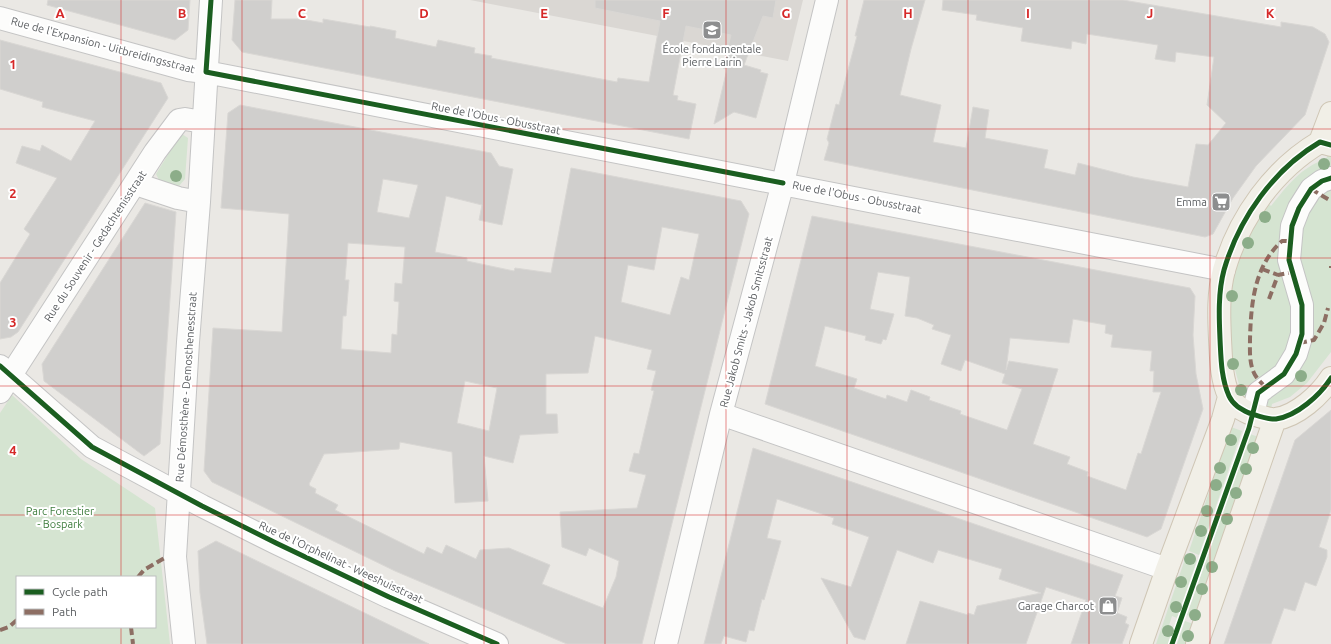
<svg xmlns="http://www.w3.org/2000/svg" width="1331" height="644" viewBox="0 0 1331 644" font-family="Ubuntu,sans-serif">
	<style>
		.education { fill: #dad7d3 }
		.green { fill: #d5e4d1; fill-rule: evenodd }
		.building { fill: #d0cfcd; stroke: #d9d7d4; fill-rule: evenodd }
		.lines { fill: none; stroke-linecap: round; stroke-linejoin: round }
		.minor-casing { stroke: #c4c4c4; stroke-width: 24 }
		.major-casing { stroke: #cfc6b5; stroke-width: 24 }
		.minor { stroke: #fcfcfb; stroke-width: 22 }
		.major { stroke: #f1efe7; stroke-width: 22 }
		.quiet { stroke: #8d6e63; stroke-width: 4; stroke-dasharray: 8 4; stroke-linecap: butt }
		.cycleway-casing { stroke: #fff; stroke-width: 8 }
		.cycleway { stroke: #1b5e20; stroke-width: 5 }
		.tree { fill: #8cad89 }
		.grid { fill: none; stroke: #d62828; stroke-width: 1; stroke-opacity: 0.55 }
		.labels { text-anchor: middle; stroke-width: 4; stroke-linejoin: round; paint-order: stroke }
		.street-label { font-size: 11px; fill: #5b5e61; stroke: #fff }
		.poi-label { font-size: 11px; fill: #5b5e61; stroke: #fff; text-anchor: end }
		.park-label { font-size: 11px; fill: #3f7d3e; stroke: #fff }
		.grid-label { font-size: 13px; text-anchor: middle; font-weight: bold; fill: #d62828; stroke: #fff; stroke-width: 4; stroke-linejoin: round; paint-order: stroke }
	</style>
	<rect width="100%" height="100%" fill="#eae8e4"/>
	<path class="education" d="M 470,0 L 803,0 L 788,61 Z"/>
	<path class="green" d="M 182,134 L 188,138 L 185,179 L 179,186 L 159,180 L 156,174 L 180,135 Z
		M 1328,154 L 1331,154 L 1331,352 L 1307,383 L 1290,397 L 1272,404 L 1271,409 L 1236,395 L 1241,392 L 1229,347 L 1230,289 L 1240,253 L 1267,202 L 1271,206 C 1287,186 1301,167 1326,159 Z
		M 12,395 L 81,459 L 155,508 L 170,644 L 0,644 L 0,413 ZM 17,577 L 155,577 L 155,627 L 17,627 Z
		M 1231,427 L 1242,431 L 1199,555 L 1189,551 Z
		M 1250,434 L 1261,438 L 1198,619 L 1187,615 Z
		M 1186,556 L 1197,560 L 1177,618 L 1172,616 L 1168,629 L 1172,631 L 1168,644 L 1156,644 Z
		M 1185,621 L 1196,625 L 1189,644 L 1177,644 Z"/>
	<path class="building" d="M 48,0 L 190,0 L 188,30 L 175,40 L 47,5 Z
		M 235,0 L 272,0 L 271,19 L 301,19 L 323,23 L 323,19 L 370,27 L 370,26 L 396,31 L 395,38 L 436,47 L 438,40 L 475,48 L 474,53 L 492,56 L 491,58 L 617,82 L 618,78 L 649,82 L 660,21 L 595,8 L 595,0 L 776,0 L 773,18 L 763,16 L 744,65 L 761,70 L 760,72 L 768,74 L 756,118 L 734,112 L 714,124 L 727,69 L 723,68 L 731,35 L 686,26 L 673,95 L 678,96 L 677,100 L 696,104 L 689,139 L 242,52 L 232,40 Z
		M 864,0 L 925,0 L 911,49 L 900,95 L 941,105 L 933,142 L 966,148 L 973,107 L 989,110 L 985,138 L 1048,150 L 1044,168 L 1075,175 L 1078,163 L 1133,177 L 1188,187 L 1196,144 L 1208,145 L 1226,123 L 1207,105 L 1214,57 L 1176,52 L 1175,62 L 1155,59 L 1158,45 L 1087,34 L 1086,44 L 1072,41 L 1071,49 L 1021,41 L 1023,28 L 976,20 L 977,15 L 942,10 L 943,0 L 1123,0 L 1281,27 L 1281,22 L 1313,27 L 1325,34 L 1329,42 L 1305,115 L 1256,166 L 1233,198 L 1213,234 L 1205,237 L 824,160 L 829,143 L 827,139 L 836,104 L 839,105 L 845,81 L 857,36 L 855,36 Z
		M 0,40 L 161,83 L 168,98 L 18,332 L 11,337 L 0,339 L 0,283 L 30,234 L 24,229 L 57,178 L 16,163 L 22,146 L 40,151 L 42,145 L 71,161 L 95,121 L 42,107 L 43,102 L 0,89 Z
		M 240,105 L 491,153 L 499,166 L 513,169 L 502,225 L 479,220 L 482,205 L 446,196 L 435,252 L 467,258 L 467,261 L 514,271 L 515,268 L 551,273 L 571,168 L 741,201 L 749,214 L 642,644 L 567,644 L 395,571 L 212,482 L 204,471 L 213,328 L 282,332 L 289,214 L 221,208 L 228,113 ZM 383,179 L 418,185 L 409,218 L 377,212 ZM 662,227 L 699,234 L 689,280 L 681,277 L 670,315 L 621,302 L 628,265 L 654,270 ZM 348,243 L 405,247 L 402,284 L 395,283 L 394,301 L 399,302 L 397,335 L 392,334 L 391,353 L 341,349 L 343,316 L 346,316 L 349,280 L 345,280 ZM 595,336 L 652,350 L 647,369 L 656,371 L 651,390 L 654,391 L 639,454 L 634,453 L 629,471 L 646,475 L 637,508 L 560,512 L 562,547 L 586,556 L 589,548 L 619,561 L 616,577 L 603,608 L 542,584 L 550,565 L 509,548 L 480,550 L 476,559 L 446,545 L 442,554 L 427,547 L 424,554 L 335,510 L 338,505 L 315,493 L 316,489 L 310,486 L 309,484 L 324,454 L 399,449 L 400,442 L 452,452 L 455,503 L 488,501 L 484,456 L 513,463 L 520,435 L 558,433 L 557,414 L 546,414 L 546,374 L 588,373 ZM 465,381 L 497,388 L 489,431 L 457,423 Z
		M 145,203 L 176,212 L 160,444 L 144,456 L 44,381 L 42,364 Z
		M 812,216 L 1190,288 L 1195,296 L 1193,335 L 1196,374 L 1203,409 L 1161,529 L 1147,537 L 765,404 ZM 878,272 L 910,277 L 905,316 L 917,318 L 934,325 L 932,329 L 951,335 L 941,364 L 961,371 L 965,360 L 1005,374 L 1002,383 L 1022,389 L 1007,430 L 960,414 L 961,411 L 929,400 L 930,397 L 911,390 L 907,402 L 887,395 L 886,399 L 854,388 L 857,379 L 815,366 L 825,326 L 866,336 L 865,340 L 881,344 L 883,339 L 886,340 L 894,314 L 870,309 ZM 1073,319 L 1106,325 L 1105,333 L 1113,335 L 1111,347 L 1152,351 L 1150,371 L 1154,371 L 1153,392 L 1161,392 L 1141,454 L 1138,453 L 1126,490 L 1087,476 L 1088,472 L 1067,464 L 1070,457 L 1033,444 L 1058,369 L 1009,361 L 1006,370 L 1010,338 L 1069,343 Z
		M 1331,410 L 1331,510 L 1319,547 L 1327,550 L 1327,557 L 1316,586 L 1305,582 L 1295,611 L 1284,608 L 1271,644 L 1224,644 L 1295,440 Z
		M 753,448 L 1123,575 L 1115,596 L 1122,598 L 1117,613 L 1127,617 L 1125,623 L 1129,625 L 1122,644 L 1071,644 L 1086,600 L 1046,587 L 1026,644 L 906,644 L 920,601 L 968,615 L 968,613 L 974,615 L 977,606 L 1041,593 L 999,579 L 1002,569 L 938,550 L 933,563 L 897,550 L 865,640 L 854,637 L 821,578 L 851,587 L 869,537 L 832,524 L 834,518 L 777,499 L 767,538 L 781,541 L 764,600 L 762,599 L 754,631 L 749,630 L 746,642 L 724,636 L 721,644 L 704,644 Z
		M 216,541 L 284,574 L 429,644 L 207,644 L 200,593 L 198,551 Z"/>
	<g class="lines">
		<defs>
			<path id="minor" d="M 0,18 L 188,70 L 206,72 L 1224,270
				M 136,184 L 178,198 L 199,202
				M 0,366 L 92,447 L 202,506 L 276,543 L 389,597 L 497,644
				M 0,392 L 155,152 L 179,120 L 185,119 L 203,122
				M 721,414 L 1167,569
				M 1253,414 L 1258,393 L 1284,374 L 1296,354 L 1302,334 L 1302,305 L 1289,260 L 1292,226 L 1299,208 L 1311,189 L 1322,181 L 1331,178
				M 184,644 L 175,557 L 188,342 L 199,202 L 211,0
				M 666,644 L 721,414 L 783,183 L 827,0"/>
			<path id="major" d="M 1320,142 L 1331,113
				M 1331,145 L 1320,142 C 1274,169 1239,218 1224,270 C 1218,292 1219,317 1220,339 C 1221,358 1221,378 1229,396 C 1233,405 1241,409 1249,413 C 1256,415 1269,420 1276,419 C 1297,416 1320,395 1331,378
				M 1141,644 L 1167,569 L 1223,419 L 1229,397
				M 1197,644 L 1275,419"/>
		</defs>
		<use href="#minor" class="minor-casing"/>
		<use href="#major" class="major-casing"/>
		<use href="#minor" class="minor"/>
		<use href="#major" class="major"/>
		<path class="quiet" d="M 1311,189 L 1331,201
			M 1331,268 L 1331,266
			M 1262,269 L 1278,275
			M 1269,299 L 1278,275 L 1293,272
			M 1299,343 L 1314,340 L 1324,323 L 1328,308
			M 1265,387 C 1262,383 1256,378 1254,373 C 1249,362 1250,350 1250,339 C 1251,304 1254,266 1282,241 L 1290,241
			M 138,577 L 144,570 L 166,557
			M 131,627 L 133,644
			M 0,630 L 9,627 L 17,620"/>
		<defs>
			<path id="cycleway" d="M 211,0 L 206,72 L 783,183
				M 1331,145 L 1320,142 C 1274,169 1239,218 1224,270 C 1218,292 1219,317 1220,339 C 1221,358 1221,378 1229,396 C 1233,405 1241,409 1249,413 C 1256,415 1269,420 1276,419 C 1297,416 1320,395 1331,378
				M 0,366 L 92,447 L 202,506 L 276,543 L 389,597 L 497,644
				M 1172,644 L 1249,428 L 1258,393 L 1284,374 L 1296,354 L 1302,334 L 1302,305 L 1289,260 L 1292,226 L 1299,208 L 1311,189 L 1322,181 L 1331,178"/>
		</defs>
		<use href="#cycleway" class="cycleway-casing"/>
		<use href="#cycleway" class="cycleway"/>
	</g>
	<g class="tree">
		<circle cx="1324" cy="164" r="6"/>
		<circle cx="176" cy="176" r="6"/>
		<circle cx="1265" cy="217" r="6"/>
		<circle cx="1248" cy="243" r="6"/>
		<circle cx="1232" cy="296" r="6"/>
		<circle cx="1233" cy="364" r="6"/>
		<circle cx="1301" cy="376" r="6"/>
		<circle cx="1241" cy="390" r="6"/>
		<circle cx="1231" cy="440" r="6"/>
		<circle cx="1253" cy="448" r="6"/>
		<circle cx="1220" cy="468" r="6"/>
		<circle cx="1246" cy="469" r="6"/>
		<circle cx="1216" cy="485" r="6"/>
		<circle cx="1236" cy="493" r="6"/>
		<circle cx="1207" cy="511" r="6"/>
		<circle cx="1227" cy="519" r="6"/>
		<circle cx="1201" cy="531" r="6"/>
		<circle cx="1190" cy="559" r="6"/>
		<circle cx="1212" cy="567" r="6"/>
		<circle cx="1181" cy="582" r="6"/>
		<circle cx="1202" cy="589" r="6"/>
		<circle cx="1176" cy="607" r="6"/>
		<circle cx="1195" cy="615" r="6"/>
		<circle cx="1168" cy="631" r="6"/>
		<circle cx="1188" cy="636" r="6"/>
	</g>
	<path class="grid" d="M 121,0 L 121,577M 242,0 L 242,644M 363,0 L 363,644M 484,0 L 484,644M 605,0 L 605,644M 726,0 L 726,644M 847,0 L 847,644M 968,0 L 968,644M 1089,0 L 1089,644M 1210,0 L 1210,644M 0,129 L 1331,129M 0,258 L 1331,258M 0,386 L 1331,386M 0,515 L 1331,515M 121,627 L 121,644"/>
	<defs>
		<symbol id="school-square" viewBox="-11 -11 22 22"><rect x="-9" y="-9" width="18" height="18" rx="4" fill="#8d8e8f" stroke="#fff"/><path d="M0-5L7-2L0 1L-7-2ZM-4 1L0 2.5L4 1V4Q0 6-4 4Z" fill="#fff"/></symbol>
		<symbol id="supermarket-square" viewBox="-11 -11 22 22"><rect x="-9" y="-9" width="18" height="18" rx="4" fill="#8d8e8f" stroke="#fff"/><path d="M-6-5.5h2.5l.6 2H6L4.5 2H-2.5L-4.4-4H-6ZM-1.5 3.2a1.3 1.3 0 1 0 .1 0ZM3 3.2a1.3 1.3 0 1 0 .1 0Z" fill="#fff"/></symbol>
		<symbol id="shop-square" viewBox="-11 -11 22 22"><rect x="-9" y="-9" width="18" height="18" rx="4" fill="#8d8e8f" stroke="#fff"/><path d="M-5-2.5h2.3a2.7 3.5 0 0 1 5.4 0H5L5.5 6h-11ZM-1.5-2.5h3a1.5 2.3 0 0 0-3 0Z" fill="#fff"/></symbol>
	</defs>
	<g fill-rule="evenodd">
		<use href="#school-square" x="701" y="19" width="22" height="22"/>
		<use href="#supermarket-square" x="1210" y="191" width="22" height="22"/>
		<use href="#shop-square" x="1097" y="595" width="22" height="22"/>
	</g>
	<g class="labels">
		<g class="street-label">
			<text transform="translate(103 45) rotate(15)" y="4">Rue de l'Expansion - Uitbreidingsstraat</text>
			<text transform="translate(496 118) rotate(11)" y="4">Rue de l'Obus - Obusstraat</text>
			<text transform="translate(857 197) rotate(11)" y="4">Rue de l'Obus - Obusstraat</text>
			<text transform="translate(95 246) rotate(-57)" y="4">Rue du Souvenir - Gedachtenisstraat</text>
			<text transform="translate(746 322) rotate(-75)" y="4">Rue Jakob Smits - Jakob Smitsstraat</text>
			<text transform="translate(186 387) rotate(-86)" y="4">Rue Démosthène - Demosthenesstraat</text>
			<text transform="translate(341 562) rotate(25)" y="4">Rue de l'Orphelinat - Weeshuisstraat</text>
		</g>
		<g class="poi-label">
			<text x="712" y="53" text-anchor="middle">École fondamentale<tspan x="712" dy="13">Pierre Lairin</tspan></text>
			<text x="1207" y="206">Emma</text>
			<text x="1094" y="610">Garage Charcot</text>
		</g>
		<g class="park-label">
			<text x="60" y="515">Parc Forestier<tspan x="60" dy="13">- Bospark</tspan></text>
		</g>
	</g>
	<g class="grid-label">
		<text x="60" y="18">A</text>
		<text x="182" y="18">B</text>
		<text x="302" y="18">C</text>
		<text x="424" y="18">D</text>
		<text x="544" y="18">E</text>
		<text x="666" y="18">F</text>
		<text x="786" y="18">G</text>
		<text x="908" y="18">H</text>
		<text x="1028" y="18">I</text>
		<text x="1150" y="18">J</text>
		<text x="1270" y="18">K</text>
		<text x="13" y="69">1</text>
		<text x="13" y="198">2</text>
		<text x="13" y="327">3</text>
		<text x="13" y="455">4</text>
	</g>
	<rect x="16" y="576" width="140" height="52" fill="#ffffff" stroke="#bdbfc0"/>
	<rect x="24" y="589" width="20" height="6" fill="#1b5e20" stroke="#bdbfc0"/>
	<text x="52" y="596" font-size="12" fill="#5b5e61">Cycle path</text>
	<rect x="24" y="609" width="20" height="6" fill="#8d6e63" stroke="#bdbfc0"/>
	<text x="52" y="616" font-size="12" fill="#5b5e61">Path</text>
</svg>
